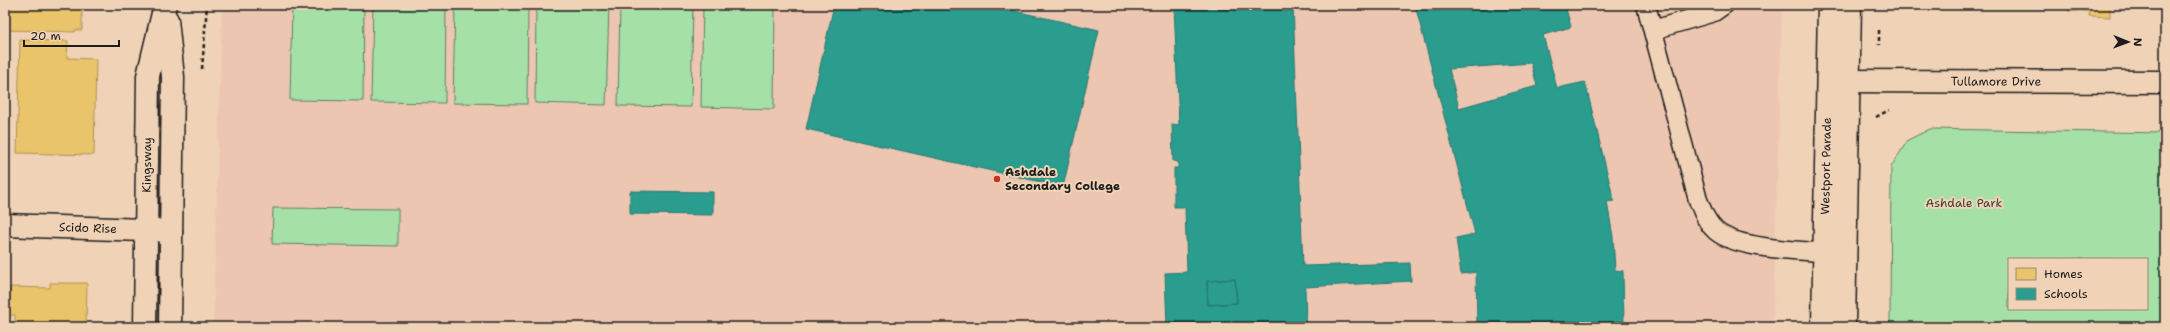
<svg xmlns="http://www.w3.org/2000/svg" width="2170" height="332" viewBox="0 0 2170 332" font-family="'Shantell Sans',sans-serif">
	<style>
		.built { fill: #edc6b1 }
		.green { fill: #a5e1a7; stroke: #607e62; fill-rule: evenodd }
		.homes { fill: #e9c46a; stroke: #ac9253 }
		.schools { fill: #2a9d8f; stroke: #26766c; fill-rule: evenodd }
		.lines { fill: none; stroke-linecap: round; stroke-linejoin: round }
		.service-casing { stroke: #1c1c1c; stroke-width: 21 }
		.minor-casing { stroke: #1c1c1c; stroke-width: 25 }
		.tertiary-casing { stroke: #1c1c1c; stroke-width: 25 }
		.secondary-casing { stroke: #1c1c1c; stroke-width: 25 }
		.path { stroke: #1c1c1c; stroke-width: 2.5; stroke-dasharray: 4 3; stroke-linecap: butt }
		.service { stroke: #f0d2b6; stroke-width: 18 }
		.minor { stroke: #f0d2b6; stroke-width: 22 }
		.tertiary { stroke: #f0d2b6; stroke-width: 22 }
		.secondary { stroke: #f0d2b6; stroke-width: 22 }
		.poi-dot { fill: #c8321e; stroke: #f0d2b6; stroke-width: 1.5 }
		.labels { text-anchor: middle; stroke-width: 4; stroke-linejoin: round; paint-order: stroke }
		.street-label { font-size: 12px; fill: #1c1c1c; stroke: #f0d2b6 }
		.poi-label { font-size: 12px; font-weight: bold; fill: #1c1c1c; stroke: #f0d2b6; text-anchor: start }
		.park-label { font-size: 12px; fill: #374338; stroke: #f0d2b6 }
	</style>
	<rect width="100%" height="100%" fill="#f0d2b6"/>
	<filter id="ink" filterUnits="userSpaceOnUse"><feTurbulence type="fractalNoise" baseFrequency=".025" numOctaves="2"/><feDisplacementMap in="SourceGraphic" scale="8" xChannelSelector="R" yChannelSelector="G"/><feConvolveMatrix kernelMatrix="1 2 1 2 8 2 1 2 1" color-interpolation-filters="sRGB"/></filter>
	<g filter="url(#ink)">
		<path class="built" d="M 222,5 L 1782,5 L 1773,327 L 213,327 Z"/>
		<path class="green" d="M 292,5 L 364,5 L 363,101 L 290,100 Z
			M 373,5 L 446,5 L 445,103 L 371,102 Z
			M 455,5 L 528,5 L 527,104 L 453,103 Z
			M 536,5 L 609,5 L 606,105 L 535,103 Z
			M 620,5 L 693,5 L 691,107 L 618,106 Z
			M 703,5 L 775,5 L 774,109 L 701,107 Z
			M 1930,129 L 2165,133 L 2165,327 L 1890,327 L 1891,167 L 1908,140 ZM 2009,259 L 2147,259 L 2147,309 L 2009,309 Z
			M 273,208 L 398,209 L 398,246 L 272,244 Z"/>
		<path class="homes" d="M 5,5 L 82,5 L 82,30 L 75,30 L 75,32 L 5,30 Z
			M 2022,5 L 2051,5 L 2051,8 L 2022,7 Z
			M 2068,5 L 2110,5 L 2110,17 L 2089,16 L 2089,11 L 2068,11 Z
			M 2137,5 L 2165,5 L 2165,10 L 2137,9 Z
			M 20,40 L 68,41 L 67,58 L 96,59 L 94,155 L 17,153 Z
			M 5,48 L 8,48 L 6,149 L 5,149 Z
			M 5,283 L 8,283 L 7,316 L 5,316 Z
			M 50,283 L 87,283 L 86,327 L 15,327 L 15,315 L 9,315 L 10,287 L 50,288 Z"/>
		<path class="schools" d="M 834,5 L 988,5 L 1099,30 L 1063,187 L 806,129 Z
			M 1174,5 L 1293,5 L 1303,266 L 1410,263 L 1411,281 L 1305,287 L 1306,327 L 1167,327 L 1165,273 L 1187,272 L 1185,207 L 1174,207 L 1174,168 L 1178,168 L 1178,162 L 1173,161 L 1172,124 L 1179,125 ZM 1235,279 L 1237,303 L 1208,305 L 1207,281 Z
			M 1415,5 L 1565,5 L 1571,27 L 1543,35 L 1557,88 L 1585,82 L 1614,201 L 1607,202 L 1613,237 L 1615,270 L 1623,271 L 1624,327 L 1477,327 L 1476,272 L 1461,274 L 1456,238 L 1475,234 ZM 1531,63 L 1537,86 L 1459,108 L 1449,69 Z
			M 630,191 L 713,192 L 713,215 L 630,214 Z
			M 1235,279 L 1237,303 L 1208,305 L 1207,281 Z"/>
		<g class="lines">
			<defs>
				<path id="service" d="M 1646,5 L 1698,200 C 1703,212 1706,222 1716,231 C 1738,250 1808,251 1838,253
					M 1653,30 L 1714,12 L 1724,5"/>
				<g id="minor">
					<path id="s1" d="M 1829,81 L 2165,82"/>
					<path id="s2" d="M 5,225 L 171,231"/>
				</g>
				<g id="tertiary">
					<path id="s3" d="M 1823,327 L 1829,5"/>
					<path d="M 1844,327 L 1850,5"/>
				</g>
				<g id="secondary">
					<path d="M 167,20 L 173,77 L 170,327"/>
					<path id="s4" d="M 145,327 L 148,76 L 165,5"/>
				</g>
			</defs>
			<use href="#service" class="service-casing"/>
			<use href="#minor" class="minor-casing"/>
			<use href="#tertiary" class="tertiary-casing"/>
			<use href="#secondary" class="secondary-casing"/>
			<path class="path" d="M 1879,30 L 1879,45
				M 202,69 L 207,5
				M 1876,117 L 1889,110"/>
			<use href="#service" class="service"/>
			<use href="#minor" class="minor"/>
			<use href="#tertiary" class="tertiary"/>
			<use href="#secondary" class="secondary"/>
		</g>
	</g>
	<circle class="poi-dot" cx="997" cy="179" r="4"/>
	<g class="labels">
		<g class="street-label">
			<text dy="4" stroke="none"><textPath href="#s1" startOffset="167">Tullamore Drive</textPath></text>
			<text dy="4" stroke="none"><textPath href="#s4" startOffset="162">Kingsway</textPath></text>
			<text dy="4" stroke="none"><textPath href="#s3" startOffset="161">Westport Parade</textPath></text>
			<text dy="4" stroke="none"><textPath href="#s2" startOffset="83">Scido Rise</textPath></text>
		</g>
		<g class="poi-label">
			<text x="1005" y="176">Ashdale<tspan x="1005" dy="14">Secondary College</tspan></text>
		</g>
		<g class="park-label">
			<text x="1964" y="207">Ashdale Park</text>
		</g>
	</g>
	<rect width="2170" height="332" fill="none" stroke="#f0d2b6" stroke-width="20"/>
	<rect x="10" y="10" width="2150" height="312" fill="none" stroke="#1c1c1c" stroke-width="1.5" filter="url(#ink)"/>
	<rect x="2008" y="258" width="140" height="52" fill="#f0d2b6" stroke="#9b8978"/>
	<rect x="2016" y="268" width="20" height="12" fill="#e9c46a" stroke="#9b8978"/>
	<text x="2044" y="278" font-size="12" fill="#1c1c1c">Homes</text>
	<rect x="2016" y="288" width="20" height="12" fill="#2a9d8f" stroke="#9b8978"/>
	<text x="2044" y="298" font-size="12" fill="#1c1c1c">Schools</text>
	<g transform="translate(2128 42) rotate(91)" stroke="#f0d2b6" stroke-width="3" paint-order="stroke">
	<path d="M0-3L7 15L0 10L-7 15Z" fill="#1c1c1c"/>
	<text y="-6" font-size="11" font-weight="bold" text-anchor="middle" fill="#1c1c1c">N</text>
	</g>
	<path d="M24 40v6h95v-6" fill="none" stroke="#1c1c1c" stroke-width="2"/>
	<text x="30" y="40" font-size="12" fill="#1c1c1c" stroke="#f0d2b6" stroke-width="3" paint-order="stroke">20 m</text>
</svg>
